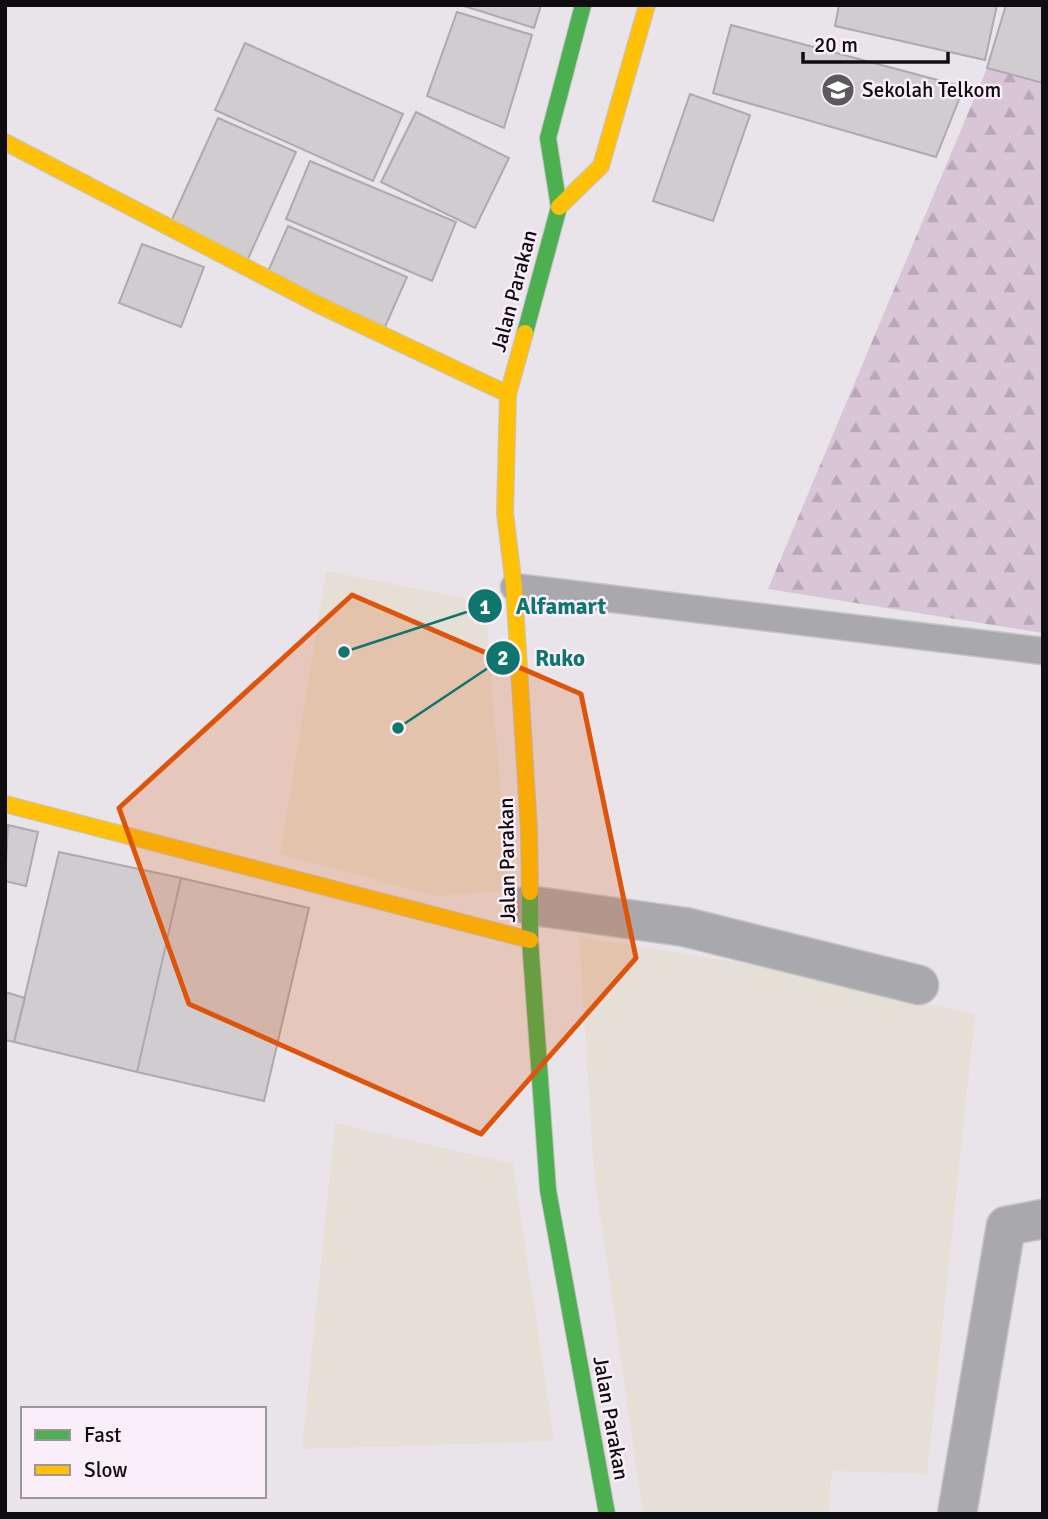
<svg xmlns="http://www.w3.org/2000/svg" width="1048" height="1519" viewBox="0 0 1048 1519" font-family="Signika,sans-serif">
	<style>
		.commercial { fill: #e6dfd6 }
		.forest { fill: url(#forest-firs) }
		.building { fill: #d1ccd0; stroke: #ada9ac; stroke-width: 2 }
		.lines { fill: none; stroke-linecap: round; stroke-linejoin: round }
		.lane-casing { stroke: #c5c2c5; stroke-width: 29 }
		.street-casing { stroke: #c5c2c5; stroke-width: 41 }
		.fast-casing { stroke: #c5c2c5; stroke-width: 18 }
		.slow-casing { stroke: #c5c2c5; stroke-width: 18 }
		.lane { stroke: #a9a8ac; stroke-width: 26 }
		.street { stroke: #a9a8ac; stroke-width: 38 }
		.fast { stroke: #4caf50; stroke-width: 16 }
		.slow { stroke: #ffc107; stroke-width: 16 }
		.marked { fill: #dd550c; fill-opacity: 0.2; stroke: #dd550c; stroke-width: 5; stroke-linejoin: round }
		.labels { text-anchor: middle; stroke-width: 5; stroke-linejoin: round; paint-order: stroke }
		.poi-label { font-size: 21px; fill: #100d10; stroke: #faeff8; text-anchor: start }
		.street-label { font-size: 21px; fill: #100d10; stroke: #faeff8 }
		.leader { fill: none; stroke: #0f766e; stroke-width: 2.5 }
		.callout-dot { fill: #0f766e; stroke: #faeff8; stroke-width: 2.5 }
		.mark-label { font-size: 21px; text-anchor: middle; font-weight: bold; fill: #fff }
		.callout-label { font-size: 23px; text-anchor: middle; font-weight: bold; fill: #0f766e; stroke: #faeff8; stroke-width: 5; stroke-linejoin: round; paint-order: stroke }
	</style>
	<defs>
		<pattern id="forest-firs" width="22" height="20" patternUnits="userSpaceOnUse" patternTransform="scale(1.75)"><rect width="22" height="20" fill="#d8c5d6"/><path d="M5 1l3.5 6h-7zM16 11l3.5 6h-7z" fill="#b8a8b7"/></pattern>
	</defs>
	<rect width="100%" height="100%" fill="#e9e4e9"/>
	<path class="commercial" d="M 326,571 L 485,602 L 509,891 L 436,896 L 280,854 Z
		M 579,937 L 760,966 L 975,1014 L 927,1474 L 832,1471 L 828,1514 L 643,1514 L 594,1174 Z
		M 335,1123 L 513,1164 L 554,1441 L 302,1449 Z"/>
	<path class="forest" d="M 987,68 L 1043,83 L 1043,633 L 768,589 Z"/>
	<path class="building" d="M 461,5 L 541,5 L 534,28 Z
		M 839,5 L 997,5 L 985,60 L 835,26 Z
		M 1006,5 L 1043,5 L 1043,83 L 987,68 Z
		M 457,12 L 532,35 L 504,128 L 427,96 Z
		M 731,25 L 964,87 L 936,157 L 713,93 Z
		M 245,43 L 403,114 L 373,181 L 215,110 Z
		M 690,94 L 750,115 L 713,221 L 653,201 Z
		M 416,112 L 509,158 L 475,228 L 381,182 Z
		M 218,118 L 296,152 L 247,261 L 169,226 Z
		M 310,161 L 456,222 L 432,281 L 286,219 Z
		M 288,226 L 407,277 L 385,327 L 266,276 Z
		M 142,244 L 204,267 L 181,327 L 119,303 Z
		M 8,825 L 38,832 L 26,886 L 5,881 Z
		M 59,852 L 181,878 L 137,1072 L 14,1042 Z
		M 181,878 L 309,908 L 264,1101 L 137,1072 Z
		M 5,992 L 25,998 L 14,1042 L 5,1040 Z"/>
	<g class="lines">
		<defs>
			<path id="lane" d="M 514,587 L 1043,651"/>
			<path id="street" d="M 528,905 L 685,927 L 919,985
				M 957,1514 L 1006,1226 L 1043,1219"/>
			<path id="fast" d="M 525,333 L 559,207 L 548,138 L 583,5
				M 530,892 L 530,940 L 548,1190 L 607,1514"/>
			<path id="slow" d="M 5,142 L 317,304 L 508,394
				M 559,207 L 601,166 L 647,5
				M 525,333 L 508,394 L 505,513 L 514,587 L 529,830 L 530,892
				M 5,804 L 530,940"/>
		</defs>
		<use href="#lane" class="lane-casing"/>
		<use href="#street" class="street-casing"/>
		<use href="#fast" class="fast-casing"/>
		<use href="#slow" class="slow-casing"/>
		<use href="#lane" class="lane"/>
		<use href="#street" class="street"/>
		<use href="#fast" class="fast"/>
		<use href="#slow" class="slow"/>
	</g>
	<path class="marked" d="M 352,595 L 581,694 L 636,958 L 481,1134 L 189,1004 L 119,808 Z"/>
	<defs>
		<symbol id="school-disc" viewBox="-11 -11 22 22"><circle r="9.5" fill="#5c585c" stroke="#faeff8"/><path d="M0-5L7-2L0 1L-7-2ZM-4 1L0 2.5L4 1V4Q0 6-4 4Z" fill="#fff"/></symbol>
	</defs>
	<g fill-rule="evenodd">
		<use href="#school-disc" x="819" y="71" width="38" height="38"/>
	</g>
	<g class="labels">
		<g class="poi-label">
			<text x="862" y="97">Sekolah Telkom</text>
		</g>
		<g class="street-label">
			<text transform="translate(514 291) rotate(-75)" y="7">Jalan Parakan</text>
			<text transform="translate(507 860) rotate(-91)" y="7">Jalan Parakan</text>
			<text transform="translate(611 1418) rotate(80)" y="7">Jalan Parakan</text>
		</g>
	</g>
	<path class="leader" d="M344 652L485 606M398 728L503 658"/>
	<g class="callout-dot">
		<circle cx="344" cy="652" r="7"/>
		<circle cx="398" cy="728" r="7"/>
		<circle cx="485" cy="606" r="18"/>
		<circle cx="503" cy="658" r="18"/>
	</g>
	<g class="mark-label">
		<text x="485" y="614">1</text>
		<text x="503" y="665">2</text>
	</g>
	<g class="callout-label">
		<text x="561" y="614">Alfamart</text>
		<text x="560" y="666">Ruko</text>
	</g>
	<rect width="1048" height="1519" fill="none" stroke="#100d10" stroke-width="14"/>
	<rect x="21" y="1407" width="245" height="91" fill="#faeff8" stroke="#9c959b" stroke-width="2"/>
	<rect x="35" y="1430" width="35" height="10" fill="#4caf50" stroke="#9c959b" stroke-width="2"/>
	<text x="84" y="1442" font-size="21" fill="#100d10">Fast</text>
	<rect x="35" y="1465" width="35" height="10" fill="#ffc107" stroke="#9c959b" stroke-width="2"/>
	<text x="84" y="1477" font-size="21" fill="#100d10">Slow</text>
	<path d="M803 52v10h145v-10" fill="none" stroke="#100d10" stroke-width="3.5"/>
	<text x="814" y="52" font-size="21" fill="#100d10" stroke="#faeff8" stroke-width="5" paint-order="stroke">20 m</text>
</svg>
